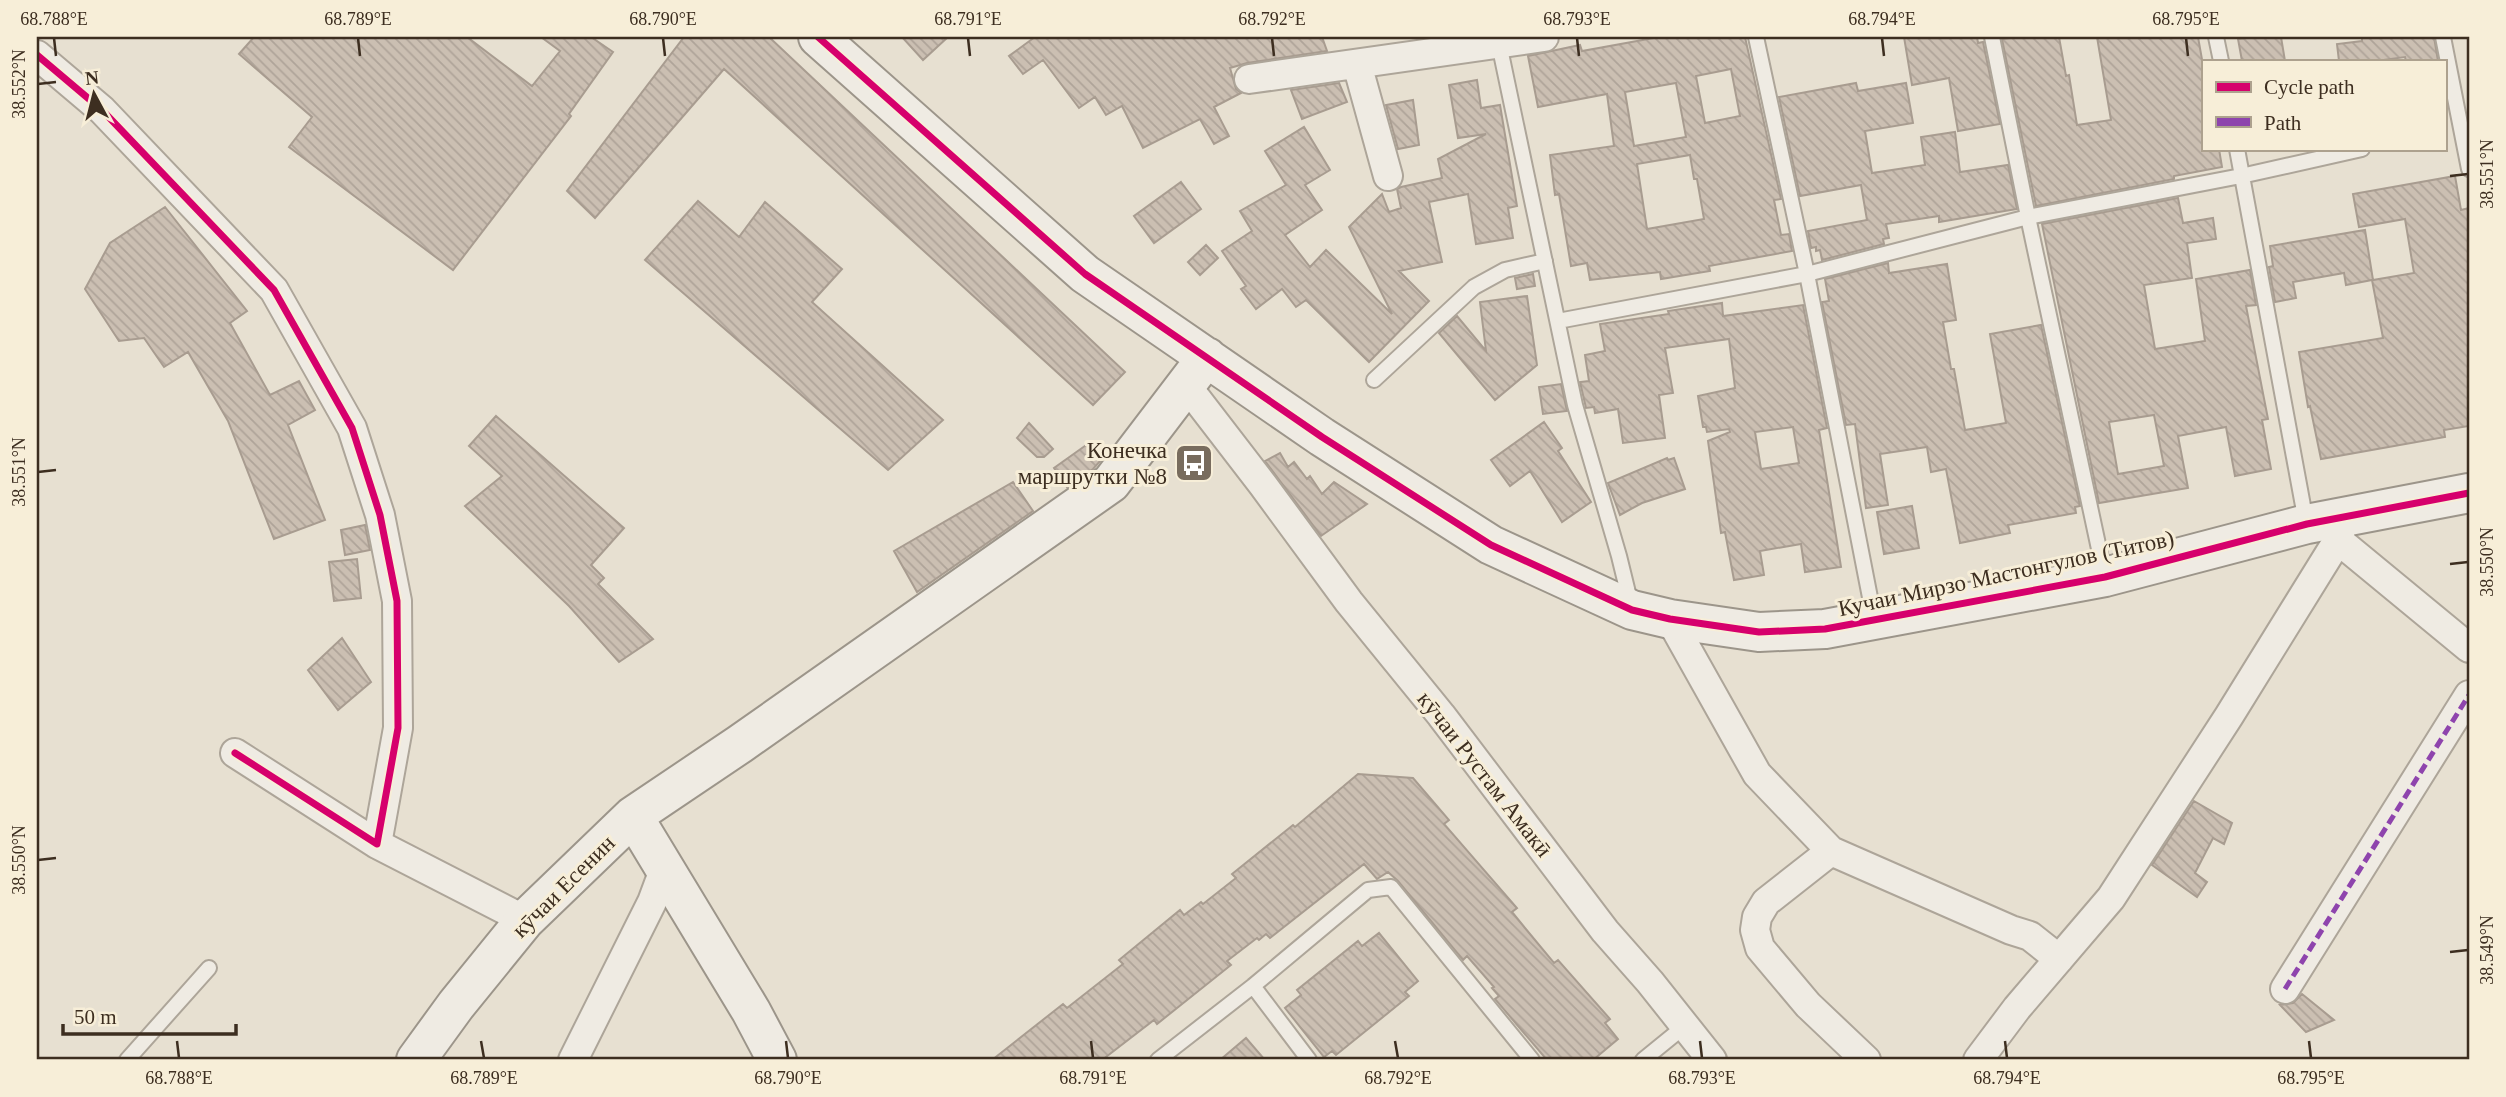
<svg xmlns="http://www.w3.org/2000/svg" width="2506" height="1097" viewBox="0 0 2506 1097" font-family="'Times New Roman',serif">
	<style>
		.building { fill: url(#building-back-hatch); stroke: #a89c90; stroke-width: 2; fill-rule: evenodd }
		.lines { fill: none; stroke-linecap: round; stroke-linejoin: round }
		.lane-casing { stroke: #ada599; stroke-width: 18 }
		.street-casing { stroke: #ada599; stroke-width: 32 }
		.secondary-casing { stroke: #9c958a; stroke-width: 42 }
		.lane { stroke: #efebe3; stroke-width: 14 }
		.street { stroke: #efebe3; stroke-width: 28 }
		.secondary { stroke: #efebe3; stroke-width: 38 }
		.quiet { stroke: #8e44ad; stroke-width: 5; stroke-dasharray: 10 5; stroke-linecap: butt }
		.cycleway-casing { stroke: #f7eed8; stroke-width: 11 }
		.cycleway { stroke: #d6006c; stroke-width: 7 }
		.ticks { fill: none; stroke: #3d2e20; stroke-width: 2.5 }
		.labels { text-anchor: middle; stroke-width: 6; stroke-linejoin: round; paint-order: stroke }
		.poi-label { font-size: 23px; fill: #3d2e20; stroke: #f7eed8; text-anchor: end }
		.street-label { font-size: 23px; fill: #3d2e20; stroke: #f7eed8 }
		.neatline { fill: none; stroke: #3d2e20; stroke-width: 2.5 }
		.ticks-label { font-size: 18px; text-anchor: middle; fill: #3d2e20 }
	</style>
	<defs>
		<pattern id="building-back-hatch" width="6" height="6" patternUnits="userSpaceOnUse" patternTransform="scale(1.75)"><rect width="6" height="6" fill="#cbbfb2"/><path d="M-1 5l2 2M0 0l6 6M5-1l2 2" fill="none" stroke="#afa499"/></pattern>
	</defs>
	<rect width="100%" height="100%" fill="#e7e0d1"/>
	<path class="building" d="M 254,37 L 467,37 L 532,86 L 560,51 L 541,37 L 591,37 L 613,52 L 569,114 L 571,116 L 453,270 L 289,147 L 312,117 L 239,54 Z
		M 684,37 L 769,37 L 1125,372 L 1093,405 L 724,69 L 595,218 L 567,191 Z
		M 902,37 L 948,37 L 923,60 Z
		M 1035,37 L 1322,37 L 1327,51 L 1247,63 L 1230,68 L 1236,89 L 1241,93 L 1214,107 L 1229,136 L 1214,144 L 1200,119 L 1143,148 L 1122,106 L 1106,115 L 1095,97 L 1079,108 L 1043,60 L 1023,74 L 1009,56 Z
		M 1659,37 L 1745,37 L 1781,199 L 1774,200 L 1781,235 L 1789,234 L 1792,251 L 1709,266 L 1710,271 L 1661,279 L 1660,272 L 1590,280 L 1587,263 L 1571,266 L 1559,194 L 1555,195 L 1550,155 L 1614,146 L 1607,94 L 1538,107 L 1528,56 L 1580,45 L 1582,51 ZM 1731,69 L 1740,116 L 1705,123 L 1696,76 ZM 1676,83 L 1686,137 L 1634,146 L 1625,92 ZM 1690,155 L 1694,179 L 1697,179 L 1704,219 L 1647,229 L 1637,164 Z
		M 1904,37 L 1977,37 L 1978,43 L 1983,42 L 2000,124 L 1958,131 L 1949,78 L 1912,85 Z
		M 2019,37 L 2059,37 L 2066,76 L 2069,75 L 2077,125 L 2111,120 L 2097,37 L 2198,37 L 2203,65 L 2203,149 L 2219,149 L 2222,167 L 2174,176 L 2174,179 L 2036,206 L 2002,39 Z
		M 2257,37 L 2281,37 L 2285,61 L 2242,61 L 2238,39 Z
		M 2362,37 L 2434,37 L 2438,61 L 2406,61 L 2405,57 L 2376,61 L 2339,61 L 2337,44 L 2362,41 Z
		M 1477,80 L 1481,108 L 1500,105 L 1517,206 L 1508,208 L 1513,238 L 1476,244 L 1468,194 L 1429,202 L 1442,262 L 1399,271 L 1429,301 L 1369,362 L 1306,300 L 1296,307 L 1282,289 L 1256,309 L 1241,289 L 1246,286 L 1222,251 L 1252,231 L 1240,211 L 1286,185 L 1265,151 L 1304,127 L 1330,170 L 1305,185 L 1322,210 L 1285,235 L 1310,267 L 1326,250 L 1392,314 L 1349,227 L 1382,194 L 1389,212 L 1401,208 L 1397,189 L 1401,187 L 1442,178 L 1438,159 L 1486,134 L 1458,138 L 1449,85 Z
		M 1339,83 L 1347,102 L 1302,119 L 1291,90 Z
		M 1856,83 L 1858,91 L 1906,83 L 1913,123 L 1865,131 L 1872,173 L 1925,165 L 1921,137 L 1955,132 L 1960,172 L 2008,165 L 2017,209 L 1939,222 L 1939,216 L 1886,224 L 1889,238 L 1883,239 L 1884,244 L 1822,260 L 1820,250 L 1816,251 L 1816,247 L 1811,248 L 1808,231 L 1867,220 L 1861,185 L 1800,196 L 1779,97 Z
		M 1413,100 L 1419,145 L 1398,149 L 1386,105 Z
		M 2455,176 L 2461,210 L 2469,208 L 2469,426 L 2444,430 L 2445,437 L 2321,459 L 2310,406 L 2308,407 L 2299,352 L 2383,338 L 2372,280 L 2346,285 L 2344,273 L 2293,282 L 2296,298 L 2275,302 L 2269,267 L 2273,266 L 2270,246 L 2365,230 L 2373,280 L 2414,273 L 2405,219 L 2359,227 L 2353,194 Z
		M 1181,182 L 1201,209 L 1154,243 L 1134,216 Z
		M 2178,198 L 2183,223 L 2213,218 L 2216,239 L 2187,243 L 2192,278 L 2144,285 L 2155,349 L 2205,341 L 2196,279 L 2250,270 L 2256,305 L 2246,306 L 2268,419 L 2262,420 L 2271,469 L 2235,476 L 2226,427 L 2178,436 L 2188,488 L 2099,503 L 2042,224 ZM 2154,415 L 2164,466 L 2118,474 L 2109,422 Z
		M 698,201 L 739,237 L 765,202 L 842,269 L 812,302 L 943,420 L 888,470 L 645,260 Z
		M 165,207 L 247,311 L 230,323 L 270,395 L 299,381 L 315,410 L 288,425 L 325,520 L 274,539 L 228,421 L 188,352 L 164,367 L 144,338 L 119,341 L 85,289 L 110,243 Z
		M 1206,245 L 1218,258 L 1200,275 L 1188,262 Z
		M 1888,263 L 1889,273 L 1947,264 L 1956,320 L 1943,322 L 1951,369 L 1954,369 L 1965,430 L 2006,423 L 1990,334 L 2041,325 L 2080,506 L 2075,507 L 2076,513 L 2008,525 L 2010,533 L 1960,543 L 1946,469 L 1931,472 L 1927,447 L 1880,454 L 1888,505 L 1866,508 L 1855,424 L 1846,425 L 1822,302 L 1829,301 L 1825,279 Z
		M 1533,274 L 1535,286 L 1517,289 L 1515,278 Z
		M 1527,296 L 1537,365 L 1495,400 L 1439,333 L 1457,316 L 1486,351 L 1480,302 Z
		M 1722,303 L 1723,316 L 1803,305 L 1827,428 L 1819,430 L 1841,567 L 1805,572 L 1801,544 L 1760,551 L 1764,575 L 1734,580 L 1725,532 L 1721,533 L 1708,441 L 1730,432 L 1729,429 L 1707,432 L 1706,427 L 1703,427 L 1698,396 L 1735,388 L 1729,339 L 1665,348 L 1673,393 L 1659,395 L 1665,438 L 1623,443 L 1618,409 L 1595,413 L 1594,407 L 1586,408 L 1580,382 L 1589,381 L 1585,355 L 1605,351 L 1600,324 L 1669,314 L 1668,311 ZM 1793,427 L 1799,463 L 1761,469 L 1755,432 Z
		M 1561,384 L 1567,411 L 1543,414 L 1539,387 Z
		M 496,416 L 624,528 L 591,565 L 604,578 L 598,584 L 653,639 L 619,662 L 569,606 L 465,506 L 502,476 L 469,446 Z
		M 1544,422 L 1562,448 L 1558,451 L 1591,502 L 1562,522 L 1530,471 L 1510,486 L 1491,460 Z
		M 1029,423 L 1053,449 L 1044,457 L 1037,457 L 1017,438 Z
		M 1089,443 L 1102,459 L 1093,469 L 1067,487 L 1054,468 Z
		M 1280,453 L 1288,467 L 1294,462 L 1307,479 L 1310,476 L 1322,494 L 1334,482 L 1367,504 L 1321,536 L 1265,461 Z
		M 1667,458 L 1668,460 L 1674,458 L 1685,489 L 1642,503 L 1620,515 L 1608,483 Z
		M 1013,482 L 1033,511 L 917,592 L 894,551 Z
		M 1912,506 L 1919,548 L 1884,554 L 1877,512 Z
		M 365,525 L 370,550 L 345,555 L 341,530 Z
		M 357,559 L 361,598 L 334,601 L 329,562 Z
		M 342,638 L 371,682 L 338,710 L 308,670 Z
		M 1358,774 L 1413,778 L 1449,820 L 1444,824 L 1517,908 L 1512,912 L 1525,928 L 1554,963 L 1558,960 L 1610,1019 L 1605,1023 L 1618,1039 L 1593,1060 L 1547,1060 L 1495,999 L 1499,996 L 1492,988 L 1494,987 L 1467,956 L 1463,960 L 1398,881 L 1388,872 L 1377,879 L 1364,864 L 1270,938 L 1266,934 L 1259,940 L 1257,938 L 1227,961 L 1231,965 L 1157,1024 L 1154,1020 L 1102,1060 L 992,1060 L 1063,1004 L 1067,1008 L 1123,964 L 1119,960 L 1180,910 L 1184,915 L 1201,902 L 1203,904 L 1236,878 L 1232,874 L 1293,825 L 1295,827 Z
		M 2194,801 L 2232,823 L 2224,844 L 2213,838 L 2195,873 L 2207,882 L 2197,897 L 2152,865 Z
		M 1379,933 L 1418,981 L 1405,992 L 1409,996 L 1336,1055 L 1332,1051 L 1324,1057 L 1285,1008 L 1301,995 L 1297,990 L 1358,941 L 1362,946 Z
		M 2302,994 L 2334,1020 L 2306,1032 L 2280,1005 L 2293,1003 Z
		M 1246,1038 L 1265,1060 L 1220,1060 Z"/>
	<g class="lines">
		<defs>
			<path id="lane" d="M 1756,37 L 1807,274 L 1874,618
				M 1992,37 L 2028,217 L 2105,577
				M 2216,37 L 2221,61
				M 2443,37 L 2469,169
				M 1498,39 L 1575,405 L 1619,556 L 1631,605
				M 2237,149 L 2306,522
				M 1558,321 L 1807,274 L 2028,217 L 2241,176 L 2362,149
				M 1374,380 L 1474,287 L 1505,270 L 1545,261
				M 1253,986 L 1309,1060
				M 127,1060 L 209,968
				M 1158,1060 L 1253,986 L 1368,890 L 1391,887 L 1532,1060
				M 1643,1060 L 1686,1025"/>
			<path id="street" d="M 37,55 L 102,110 L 274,290 L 352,428 L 380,515 L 397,601 L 398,728 L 377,844 L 235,753
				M 1357,64 L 1388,176
				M 1249,79 L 1544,37
				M 1186,385 L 1263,485 L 1349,602 L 1441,715 L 1605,931 L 1650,982 L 1712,1060
				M 2338,540 L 2469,648
				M 1670,619 L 1757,774 L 1831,851 L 1766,902 L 1757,917 L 1755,930 L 1760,948 L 1808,1005 L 1866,1060
				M 377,844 L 525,920
				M 1831,851 L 2011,930 L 2030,936 L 2059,959
				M 2285,989 L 2469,695
				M 573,1060 L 652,902 L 665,867
				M 1978,1060 L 2017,1008 L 2111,898 L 2229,716 L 2338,540 L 2344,519"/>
			<path id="secondary" d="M 818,37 L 1085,274 L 1322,437 L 1491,545 L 1632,610 L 1670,619 L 1759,632 L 1825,629 L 2105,577 L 2307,524 L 2469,493
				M 633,816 L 751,1011 L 777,1060
				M 416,1060 L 456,1005 L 525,920 L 633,816 L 740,744 L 1111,483 L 1207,357"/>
		</defs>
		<use href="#lane" class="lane-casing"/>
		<use href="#street" class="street-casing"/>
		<use href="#secondary" class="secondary-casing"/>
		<use href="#lane" class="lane"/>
		<use href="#street" class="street"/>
		<use href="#secondary" class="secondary"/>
		<path class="quiet" d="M 2285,989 L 2469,695"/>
		<defs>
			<path id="cycleway" d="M 818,37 L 1085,274 L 1322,437 L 1491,545 L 1632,610 L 1670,619 L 1759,632 L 1825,629 L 2105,577 L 2307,524 L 2469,493
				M 37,55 L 102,110 L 274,290 L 352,428 L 380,515 L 397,601 L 398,728 L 377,844 L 235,753"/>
		</defs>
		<use href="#cycleway" class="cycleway-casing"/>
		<use href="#cycleway" class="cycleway"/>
	</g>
	<path class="ticks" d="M 54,38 L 56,56M 358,38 L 360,56M 663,38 L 665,56M 968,38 L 970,56M 1272,38 L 1274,56M 1577,38 L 1579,56M 1882,38 L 1884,56M 2186,38 L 2188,56M 38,84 L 56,82M 2450,176 L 2468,174M 38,472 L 56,470M 2450,564 L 2468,562M 38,860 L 56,858M 2450,952 L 2468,950M 177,1041 L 179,1058M 481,1041 L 484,1058M 786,1041 L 788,1058M 1091,1041 L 1093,1058M 1395,1041 L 1398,1058M 1700,1041 L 1702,1058M 2005,1041 L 2007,1058M 2309,1041 L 2311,1058"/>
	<defs>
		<symbol id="bus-square" viewBox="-11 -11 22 22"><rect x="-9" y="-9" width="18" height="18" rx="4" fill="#786c5e" stroke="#f7eed8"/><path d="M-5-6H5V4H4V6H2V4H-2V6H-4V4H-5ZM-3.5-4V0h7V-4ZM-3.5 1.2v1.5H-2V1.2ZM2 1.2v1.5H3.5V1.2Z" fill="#fff"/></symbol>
	</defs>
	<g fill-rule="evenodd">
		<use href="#bus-square" x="1172" y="441" width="44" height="44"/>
	</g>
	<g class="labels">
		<g class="poi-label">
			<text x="1167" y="458">Конечка<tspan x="1167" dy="26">маршрутки №8</tspan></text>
		</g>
		<g class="street-label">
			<text transform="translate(2006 573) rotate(-12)" y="8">Кучаи Мирзо Мастонгулов (Титов)</text>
			<text transform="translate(1485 774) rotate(52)" y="8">кӯчаи Рустам Амакӣ</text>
			<text transform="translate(563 886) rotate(-45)" y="8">кӯчаи Есенин</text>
		</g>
	</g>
	<rect width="2506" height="1097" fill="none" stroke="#f7eed8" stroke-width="77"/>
	<rect x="2202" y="60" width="245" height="91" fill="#f7eed8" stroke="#ada18e" stroke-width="2"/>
	<rect x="2216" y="82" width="35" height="10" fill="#d6006c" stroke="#ada18e" stroke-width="2"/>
	<text x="2264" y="94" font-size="21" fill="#3d2e20">Cycle path</text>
	<rect x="2216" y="117" width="35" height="10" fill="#8e44ad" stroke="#ada18e" stroke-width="2"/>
	<text x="2264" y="130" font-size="21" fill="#3d2e20">Path</text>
	<g transform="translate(94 94) rotate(353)" stroke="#f7eed8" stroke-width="5" paint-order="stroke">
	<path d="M0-5L12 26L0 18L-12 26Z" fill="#3d2e20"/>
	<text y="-10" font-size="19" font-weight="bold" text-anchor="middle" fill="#3d2e20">N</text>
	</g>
	<path d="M63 1024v10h173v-10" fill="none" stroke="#3d2e20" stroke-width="3.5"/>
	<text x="74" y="1024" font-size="21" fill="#3d2e20" stroke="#f7eed8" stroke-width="5" paint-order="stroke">50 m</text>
	<rect x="38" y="38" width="2430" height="1020" class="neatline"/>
	<g class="ticks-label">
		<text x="54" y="25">68.788°E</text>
		<text x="358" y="25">68.789°E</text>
		<text x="663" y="25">68.790°E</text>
		<text x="968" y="25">68.791°E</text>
		<text x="1272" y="25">68.792°E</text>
		<text x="1577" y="25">68.793°E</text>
		<text x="1882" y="25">68.794°E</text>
		<text x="2186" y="25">68.795°E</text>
		<text transform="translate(19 84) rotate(-90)" y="6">38.552°N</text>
		<text transform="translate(2487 174) rotate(-90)" y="6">38.551°N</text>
		<text transform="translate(19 472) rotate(-90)" y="6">38.551°N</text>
		<text transform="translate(2487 562) rotate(-90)" y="6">38.550°N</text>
		<text transform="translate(19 860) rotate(-90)" y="6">38.550°N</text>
		<text transform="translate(2487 950) rotate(-90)" y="6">38.549°N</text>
		<text x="179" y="1084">68.788°E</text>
		<text x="484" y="1084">68.789°E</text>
		<text x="788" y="1084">68.790°E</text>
		<text x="1093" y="1084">68.791°E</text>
		<text x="1398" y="1084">68.792°E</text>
		<text x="1702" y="1084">68.793°E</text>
		<text x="2007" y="1084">68.794°E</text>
		<text x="2311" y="1084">68.795°E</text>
	</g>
</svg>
